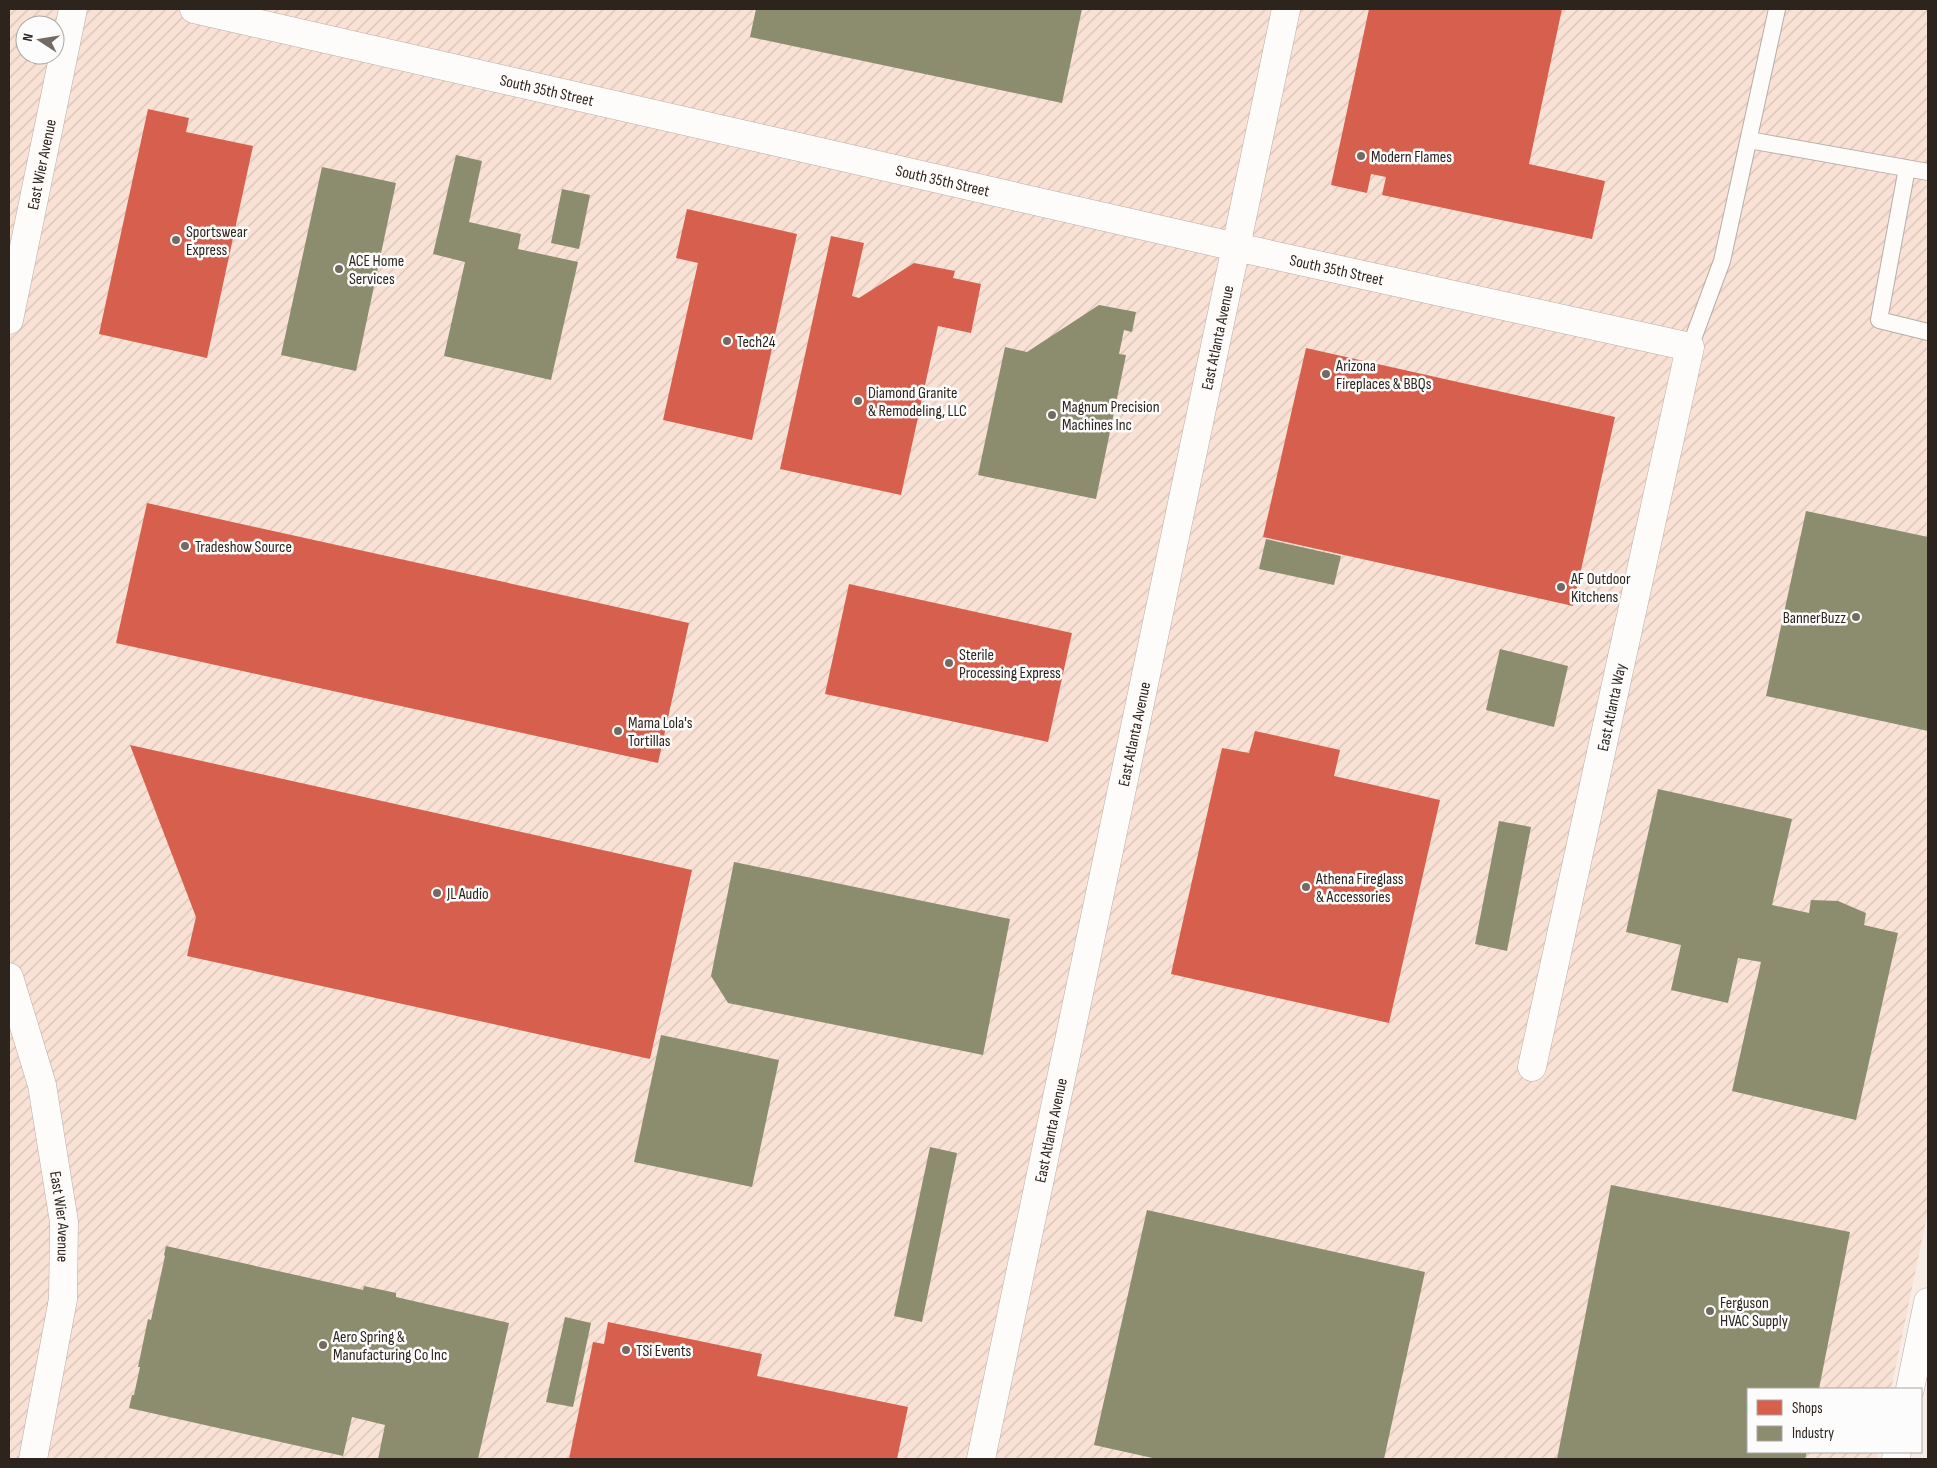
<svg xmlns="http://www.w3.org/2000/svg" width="1937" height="1468" viewBox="0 0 1937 1468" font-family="'Sofia Sans Condensed',sans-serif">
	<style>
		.industrial { fill: url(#industrial-furrows); fill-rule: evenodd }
		.shops { fill: #d6604d }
		.industry { fill: #8c8c6e }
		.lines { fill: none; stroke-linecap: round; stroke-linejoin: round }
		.service-casing { stroke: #b7aea8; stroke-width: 18 }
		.minor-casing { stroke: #b7aea8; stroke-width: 29 }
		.tertiary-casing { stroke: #b7aea8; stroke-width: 29 }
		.service { stroke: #fefcfb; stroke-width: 16 }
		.minor { stroke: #fefcfb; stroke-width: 28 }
		.tertiary { stroke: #fefcfb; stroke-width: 28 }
		.poi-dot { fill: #746a64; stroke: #fcfcfc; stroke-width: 2 }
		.labels { text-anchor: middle; stroke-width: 5; stroke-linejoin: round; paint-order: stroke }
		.street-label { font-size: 16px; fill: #2d241e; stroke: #fcfcfc }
		.poi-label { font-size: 16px; fill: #2d241e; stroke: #fcfcfc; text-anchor: start }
	</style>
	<defs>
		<pattern id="industrial-furrows" width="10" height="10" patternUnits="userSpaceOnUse" patternTransform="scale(1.25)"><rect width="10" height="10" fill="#f9e2d5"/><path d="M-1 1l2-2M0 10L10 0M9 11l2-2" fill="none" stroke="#d6c2b6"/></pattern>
	</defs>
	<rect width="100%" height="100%" fill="#f7ece6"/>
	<path class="industrial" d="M 9,9 L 1928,9 L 1928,1211 L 1891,1389 L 1748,1389 L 1748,1452 L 1878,1452 L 1877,1459 L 9,1459 ZM 25,25 L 55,25 L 55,55 L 25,55 Z"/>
	<path class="shops" d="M 1369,9 L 1562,9 L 1529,164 L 1605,181 L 1592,239 L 1382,195 L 1386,177 L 1371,174 L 1367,193 L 1331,185 Z
		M 148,109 L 189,118 L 186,132 L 253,146 L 207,358 L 99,334 Z
		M 687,209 L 797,234 L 752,440 L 663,420 L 698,263 L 676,258 Z
		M 831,236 L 864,243 L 852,296 L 859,298 L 914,263 L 955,271 L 953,278 L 981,284 L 971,333 L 938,326 L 901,495 L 780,469 Z
		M 1306,348 L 1615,417 L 1573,606 L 1263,537 Z
		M 147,503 L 689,623 L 658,763 L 116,643 Z
		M 849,584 L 1072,633 L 1048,742 L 825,694 Z
		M 1255,731 L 1340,750 L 1334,776 L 1440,800 L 1389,1023 L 1171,974 L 1222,748 L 1249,753 Z
		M 130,745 L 692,870 L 650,1059 L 187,956 L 196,917 Z
		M 608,1322 L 762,1354 L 757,1376 L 908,1407 L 897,1459 L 569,1459 L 593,1342 L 604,1344 Z"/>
	<path class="industry" d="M 756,9 L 1082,9 L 1062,103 L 750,37 Z
		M 456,155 L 482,161 L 469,222 L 521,234 L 518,249 L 578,262 L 551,380 L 444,356 L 465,262 L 433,254 Z
		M 322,167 L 396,183 L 356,371 L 281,355 Z
		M 562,189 L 590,195 L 579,249 L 551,243 Z
		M 1099,305 L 1136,312 L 1132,332 L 1124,330 L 1119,354 L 1126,355 L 1096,499 L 978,475 L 1005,347 L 1027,352 Z
		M 1806,511 L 1928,537 L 1928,731 L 1766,696 Z
		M 1266,539 L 1341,556 L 1334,585 L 1259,569 Z
		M 1500,649 L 1568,666 L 1554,727 L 1486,710 Z
		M 1658,789 L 1792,819 L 1772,905 L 1809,913 L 1811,900 L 1838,901 L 1866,913 L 1864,925 L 1898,933 L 1856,1120 L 1732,1091 L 1761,962 L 1738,958 L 1728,1003 L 1671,990 L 1681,945 L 1626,932 Z
		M 1499,821 L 1531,827 L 1507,951 L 1475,944 Z
		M 734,862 L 1010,919 L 983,1055 L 728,1003 L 711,976 Z
		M 661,1035 L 779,1060 L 752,1187 L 634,1162 Z
		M 930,1147 L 957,1153 L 922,1322 L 894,1316 Z
		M 1611,1185 L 1850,1232 L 1819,1389 L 1748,1389 L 1748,1452 L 1807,1452 L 1805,1459 L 1557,1459 Z
		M 1147,1210 L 1425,1272 L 1384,1459 L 1157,1459 L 1094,1445 Z
		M 166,1246 L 363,1290 L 364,1286 L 396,1293 L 396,1297 L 509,1323 L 478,1459 L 378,1459 L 385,1425 L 352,1417 L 343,1456 L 129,1408 L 132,1395 L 134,1395 L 140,1367 L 138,1367 L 148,1319 L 151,1320 L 165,1256 L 164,1255 Z
		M 565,1317 L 591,1323 L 573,1407 L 546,1402 Z"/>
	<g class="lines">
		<defs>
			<path id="service" d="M 1749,140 L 1928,172
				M 1907,168 L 1879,320 L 1928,332
				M 1690,347 L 1722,261 L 1777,9"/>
			<g id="minor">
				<path id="s1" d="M 194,9 L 1236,247 L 1690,347 L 1532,1067"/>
				<path id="s2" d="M 9,320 L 73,9"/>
				<path id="s3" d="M 9,977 L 42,1085 L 64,1222 L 63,1299 L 33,1459"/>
				<path id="s4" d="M 981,1459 L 1286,9"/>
			</g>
			<path id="tertiary" d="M 1910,1389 L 1928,1302
				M 1896,1459 L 1897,1452"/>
		</defs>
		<use href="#service" class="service-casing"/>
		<use href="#minor" class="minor-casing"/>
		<use href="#tertiary" class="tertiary-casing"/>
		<use href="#service" class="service"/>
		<use href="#minor" class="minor"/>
		<use href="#tertiary" class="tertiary"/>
	</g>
	<g class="poi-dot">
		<circle cx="1361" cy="156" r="5"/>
		<circle cx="176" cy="240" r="5"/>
		<circle cx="339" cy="269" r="5"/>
		<circle cx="727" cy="341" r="5"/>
		<circle cx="1326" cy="374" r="5"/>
		<circle cx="858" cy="401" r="5"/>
		<circle cx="1052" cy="415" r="5"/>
		<circle cx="185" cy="546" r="5"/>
		<circle cx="1561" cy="587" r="5"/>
		<circle cx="1856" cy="617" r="5"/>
		<circle cx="949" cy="663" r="5"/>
		<circle cx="618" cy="731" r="5"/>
		<circle cx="1306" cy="887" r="5"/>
		<circle cx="437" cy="893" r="5"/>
		<circle cx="1710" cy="1311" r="5"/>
		<circle cx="323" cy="1345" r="5"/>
		<circle cx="626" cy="1350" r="5"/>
	</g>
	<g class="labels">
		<g class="street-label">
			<text dy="6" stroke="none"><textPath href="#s1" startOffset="362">South 35th Street</textPath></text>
			<text dy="6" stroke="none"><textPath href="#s2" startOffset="159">East Wier Avenue</textPath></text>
			<text dy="6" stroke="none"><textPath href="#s1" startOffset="768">South 35th Street</textPath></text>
			<text dy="6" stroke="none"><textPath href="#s1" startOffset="1172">South 35th Street</textPath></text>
			<text dy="6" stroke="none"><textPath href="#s4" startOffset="1146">East Atlanta Avenue</textPath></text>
			<text transform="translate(1611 707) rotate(-78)" y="6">East Atlanta Way</text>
			<text dy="6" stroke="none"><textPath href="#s4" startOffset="741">East Atlanta Avenue</textPath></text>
			<text dy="6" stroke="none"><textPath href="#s4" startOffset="336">East Atlanta Avenue</textPath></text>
			<text dy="6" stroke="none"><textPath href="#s3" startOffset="246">East Wier Avenue</textPath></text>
		</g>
		<g class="poi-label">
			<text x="1371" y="162">Modern Flames</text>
			<text x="186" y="237">Sportswear<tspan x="186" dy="18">Express</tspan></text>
			<text x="349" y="266">ACE Home<tspan x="349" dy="18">Services</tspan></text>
			<text x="737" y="347">Tech24</text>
			<text x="1336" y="371">Arizona<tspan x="1336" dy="18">Fireplaces &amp; BBQs</tspan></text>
			<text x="868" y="398">Diamond Granite<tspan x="868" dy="18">&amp; Remodeling, LLC</tspan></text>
			<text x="1062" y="412">Magnum Precision<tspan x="1062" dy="18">Machines Inc</tspan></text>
			<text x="195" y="552">Tradeshow Source</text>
			<text x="1571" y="584">AF Outdoor<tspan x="1571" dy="18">Kitchens</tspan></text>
			<text x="1846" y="623" text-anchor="end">BannerBuzz</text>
			<text x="959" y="660">Sterile<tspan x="959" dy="18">Processing Express</tspan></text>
			<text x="628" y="728">Mama Lola's<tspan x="628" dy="18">Tortillas</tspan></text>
			<text x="1316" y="884">Athena Fireglass<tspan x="1316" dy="18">&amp; Accessories</tspan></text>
			<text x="447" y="899">JL Audio</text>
			<text x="1720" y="1308">Ferguson<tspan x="1720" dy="18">HVAC Supply</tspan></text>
			<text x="333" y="1342">Aero Spring &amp;<tspan x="333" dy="18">Manufacturing Co Inc</tspan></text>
			<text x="636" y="1356">TSi Events</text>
		</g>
	</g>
	<rect width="1937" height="1468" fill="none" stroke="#2d241e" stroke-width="20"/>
	<rect x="1747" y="1388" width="175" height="65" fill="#fcfcfc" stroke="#a9a6a3"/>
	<rect x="1757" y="1400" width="25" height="15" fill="#d6604d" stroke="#a9a6a3"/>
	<text x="1792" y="1413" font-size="15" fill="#2d241e">Shops</text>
	<rect x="1757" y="1426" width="25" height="15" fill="#8c8c6e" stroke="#a9a6a3"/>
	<text x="1792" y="1438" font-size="15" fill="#2d241e">Industry</text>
	<g transform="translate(40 40) rotate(282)"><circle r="24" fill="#fcfcfc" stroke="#a9a6a3"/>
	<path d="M0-4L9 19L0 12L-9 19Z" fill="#746a64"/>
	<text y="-8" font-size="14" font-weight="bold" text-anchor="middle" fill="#2d241e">N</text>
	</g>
</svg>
